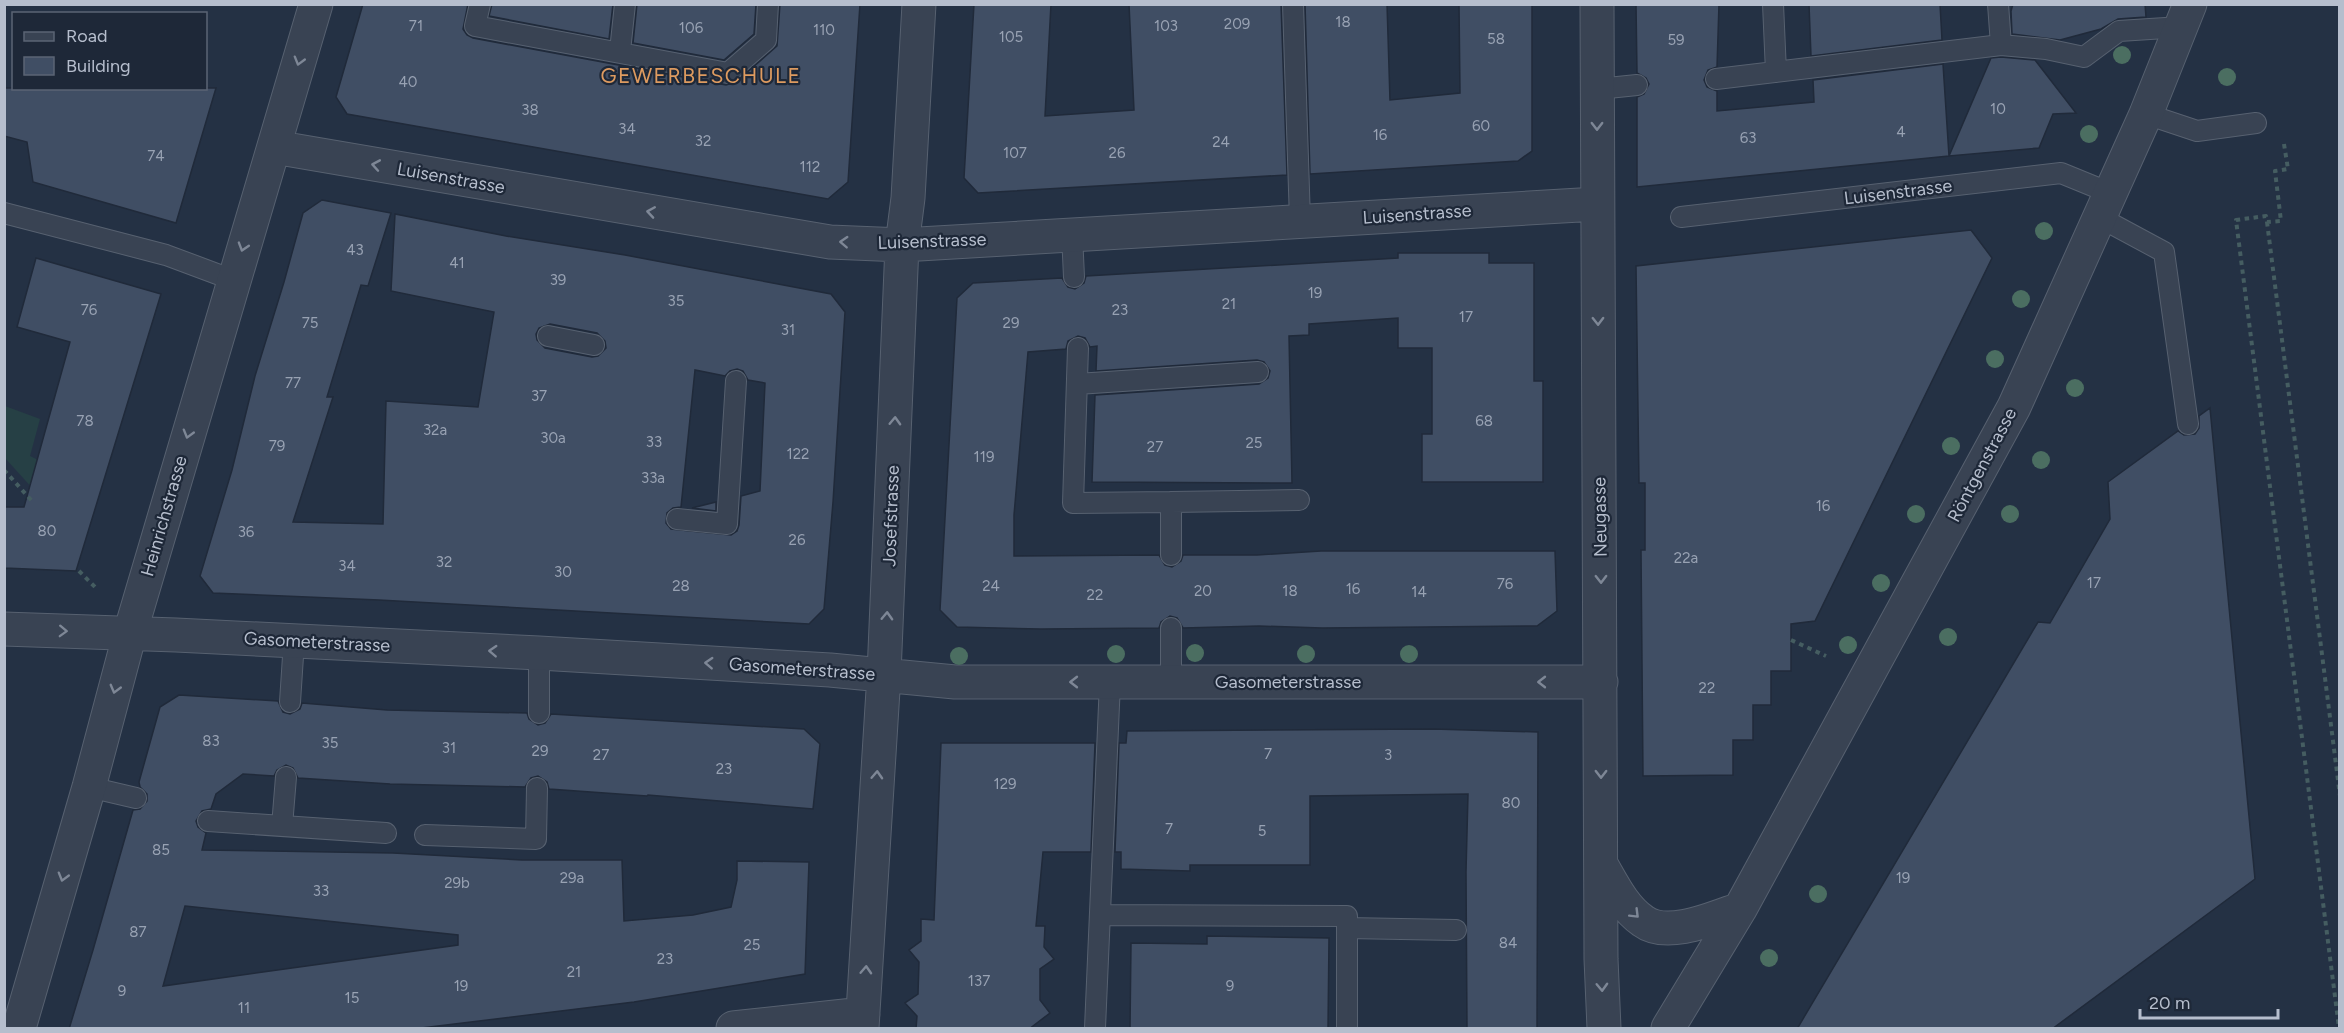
<svg xmlns="http://www.w3.org/2000/svg" width="2344" height="1033" viewBox="0 0 2344 1033" font-family="Figtree,sans-serif">
	<style>
		.green { fill: #264045 }
		.building { fill: #404e64; stroke: #202a3a; stroke-width: 1.5; fill-rule: evenodd }
		.lines { fill: none; stroke-linecap: round; stroke-linejoin: round }
		.service-casing { stroke: #576170; stroke-width: 22 }
		.minor-casing { stroke: #576170; stroke-width: 35 }
		.path { stroke: #455d61; stroke-width: 4; stroke-dasharray: 4.5 4.5; stroke-linecap: butt }
		.service { stroke: #394353; stroke-width: 20 }
		.minor { stroke: #394353; stroke-width: 33 }
		.tree { fill: #4b6e61 }
		.oneway { stroke: #7e8796 }
		.labels { text-anchor: middle; stroke-width: 4.5; stroke-linejoin: round; paint-order: stroke }
		.number-label { font-size: 15px; fill: #98a2b3 }
		.street-label { font-size: 18px; fill: #b6becd; stroke: #1e2838 }
		.quarter-label { font-size: 21px; letter-spacing: 1.5px; fill: #de9b60; stroke: #1e2838 }
	</style>
	<rect width="100%" height="100%" fill="#243144"/>
	<path class="green" d="M 5,406 L 40,419 L 30,456 L 40,461 L 34,490 L 5,458 Z"/>
	<path class="building" d="M 363,4 L 468,4 L 463,29 L 467,35 L 473,38 L 726,85 L 736,82 L 777,46 L 780,4 L 860,4 L 848,182 L 828,199 L 347,114 L 336,97 Z
		M 492,4 L 613,4 L 609,39 L 489,16 Z
		M 637,4 L 756,4 L 754,34 L 724,60 L 633,43 Z
		M 974,4 L 1051,4 L 1045,116 L 1134,110 L 1129,4 L 1281,4 L 1287,175 L 978,193 L 964,178 Z
		M 1305,4 L 1387,4 L 1390,100 L 1460,93 L 1459,4 L 1532,4 L 1532,151 L 1518,161 L 1310,174 Z
		M 1636,4 L 1719,4 L 1717,67 L 1708,70 L 1704,80 L 1707,87 L 1717,91 L 1717,111 L 1814,102 L 1813,80 L 1943,64 L 1949,156 L 1637,187 L 1637,97 L 1644,94 L 1649,84 L 1646,78 L 1637,73 Z
		M 1809,4 L 1940,4 L 1942,40 L 1811,56 Z
		M 2013,4 L 2145,4 L 2146,17 L 2118,19 L 2101,29 L 2060,40 L 2012,34 L 2011,11 Z
		M 2001,57 L 2035,60 L 2076,113 L 2053,114 L 2039,148 L 1949,156 L 1991,58 Z
		M 4,88 L 216,88 L 176,223 L 33,182 L 27,142 L 4,136 Z
		M 322,200 L 391,213 L 368,286 L 361,285 L 327,397 L 333,397 L 293,522 L 383,524 L 386,401 L 478,407 L 494,312 L 391,291 L 395,214 L 506,236 L 625,255 L 831,294 L 845,312 L 833,502 L 824,609 L 809,624 L 379,600 L 213,593 L 200,576 L 232,470 L 255,376 L 284,282 L 303,213 ZM 550,324 L 597,333 L 605,341 L 606,348 L 598,356 L 592,357 L 545,348 L 537,340 L 536,334 L 539,328 ZM 737,369 L 743,371 L 748,380 L 765,383 L 760,491 L 741,496 L 739,525 L 737,531 L 731,535 L 671,529 L 666,523 L 667,513 L 673,508 L 681,507 L 695,370 L 725,376 L 730,371 Z
		M 1971,230 L 1992,258 L 1815,621 L 1791,624 L 1791,671 L 1771,671 L 1771,705 L 1753,705 L 1753,740 L 1733,740 L 1733,775 L 1643,776 L 1641,550 L 1645,550 L 1645,483 L 1639,483 L 1636,266 Z
		M 1398,253 L 1489,253 L 1489,263 L 1534,263 L 1534,381 L 1543,381 L 1543,482 L 1422,482 L 1422,434 L 1432,434 L 1432,348 L 1398,348 L 1398,318 L 1309,324 L 1309,335 L 1289,336 L 1292,483 L 1092,482 L 1095,395 L 1259,384 L 1268,378 L 1270,371 L 1264,362 L 1257,360 L 1096,371 L 1097,346 L 1090,347 L 1085,338 L 1078,336 L 1068,341 L 1066,349 L 1028,352 L 1014,515 L 1014,556 L 1159,555 L 1165,565 L 1172,567 L 1181,561 L 1183,555 L 1257,555 L 1321,551 L 1555,551 L 1557,611 L 1537,626 L 1322,628 L 1259,626 L 1183,628 L 1177,618 L 1170,616 L 1161,622 L 1159,628 L 1041,629 L 957,627 L 940,610 L 957,298 L 973,283 L 1062,278 L 1068,287 L 1075,289 L 1084,283 L 1086,276 L 1398,258 Z
		M 36,258 L 161,294 L 76,571 L 4,568 L 4,507 L 24,507 L 70,342 L 17,327 Z
		M 2210,408 L 2255,879 L 2052,1029 L 1797,1029 L 2038,622 L 2050,623 L 2110,519 L 2108,482 L 2178,431 L 2184,435 L 2195,434 L 2199,428 L 2199,416 Z
		M 716,502 L 716,511 L 692,508 Z
		M 179,695 L 278,701 L 283,712 L 290,714 L 300,709 L 302,703 L 387,710 L 527,713 L 529,719 L 538,725 L 545,723 L 551,714 L 804,729 L 820,744 L 813,809 L 648,795 L 647,796 L 549,789 L 547,782 L 538,776 L 531,778 L 525,787 L 390,784 L 298,778 L 293,768 L 286,765 L 277,770 L 274,776 L 243,774 L 216,794 L 211,809 L 202,811 L 196,821 L 198,827 L 206,833 L 202,850 L 393,853 L 522,860 L 622,860 L 624,921 L 693,915 L 731,907 L 737,880 L 737,861 L 809,862 L 805,974 L 634,1002 L 413,1029 L 69,1029 L 93,950 L 133,810 L 140,809 L 147,801 L 147,794 L 140,787 L 139,782 L 160,707 ZM 185,906 L 458,935 L 458,945 L 163,986 Z
		M 1433,729 L 1538,732 L 1537,1029 L 1467,1029 L 1466,872 L 1468,794 L 1310,796 L 1310,865 L 1190,865 L 1190,871 L 1121,869 L 1121,852 L 1115,852 L 1119,743 L 1126,743 L 1127,731 Z
		M 941,743 L 1095,743 L 1091,852 L 1043,852 L 1036,926 L 1045,926 L 1044,947 L 1054,959 L 1040,969 L 1040,1000 L 1050,1013 L 1029,1029 L 916,1029 L 917,1016 L 905,1003 L 918,994 L 919,962 L 909,950 L 921,941 L 921,919 L 934,920 Z
		M 1207,936 L 1329,938 L 1328,1029 L 1130,1029 L 1131,943 L 1207,944 Z"/>
	<g class="lines">
		<defs>
			<path id="service" d="M 480,4 L 475,26 L 728,73 L 766,40 L 768,4
				M 1293,4 L 1300,221
				M 1773,4 L 1776,72
				M 1998,4 L 2001,45
				M 620,51 L 625,4
				M 1716,79 L 2001,45 L 2046,49 L 2084,57 L 2119,31 L 2181,27
				M 1598,89 L 1637,85
				M 2146,114 L 2197,131 L 2256,123
				M 4,213 L 166,255 L 233,280
				M 1681,217 L 2061,173 L 2110,193
				M 2099,217 L 2164,252 L 2188,424
				M 1072,234 L 1074,277
				M 548,336 L 594,345
				M 1078,348 L 1073,503 L 1171,502 L 1171,555
				M 1077,384 L 1258,372
				M 1171,502 L 1299,500
				M 677,519 L 727,524 L 736,381
				M 1171,682 L 1171,628
				M 290,702 L 294,641
				M 539,713 L 539,653
				M 89,787 L 136,798
				M 208,821 L 386,833
				M 282,826 L 286,777
				M 425,835 L 536,839 L 537,788
				M 1100,915 L 1347,916 L 1347,1028
				M 1347,928 L 1456,930
				M 1095,1028 L 1110,682"/>
			<path id="minor" d="M 1597,4 L 1601,959 L 1604,1028
				M 274,147 L 830,242 L 902,245 L 1597,204
				M 4,629 L 176,635 L 539,653 L 830,670 L 955,682 L 1601,682
				M 1602,866 C 1613,885 1624,908 1643,921 C 1667,939 1714,918 1740,909
				M 19,1028 L 89,787 L 130,633 L 316,4
				M 733,1028 L 863,1014
				M 862,1028 L 884,674 L 902,245 L 908,198 L 919,4
				M 1668,1028 L 1740,909 L 2014,407 L 2146,114 L 2190,4"/>
		</defs>
		<use href="#service" class="service-casing"/>
		<use href="#minor" class="minor-casing"/>
		<path class="path" d="M 2284,144 L 2288,169 L 2275,171 L 2281,221 L 2267,222 L 2266,216 L 2236,220 L 2339,1028
			M 2267,222 L 2340,796
			M 4,470 L 32,501
			M 79,571 L 98,590
			M 1791,640 L 1826,656"/>
		<use href="#service" class="service"/>
		<use href="#minor" class="minor"/>
	</g>
	<g class="tree">
		<circle cx="2122" cy="55" r="9"/>
		<circle cx="2227" cy="77" r="9"/>
		<circle cx="2089" cy="134" r="9"/>
		<circle cx="2044" cy="231" r="9"/>
		<circle cx="2021" cy="299" r="9"/>
		<circle cx="1995" cy="359" r="9"/>
		<circle cx="2075" cy="388" r="9"/>
		<circle cx="1951" cy="446" r="9"/>
		<circle cx="2041" cy="460" r="9"/>
		<circle cx="1916" cy="514" r="9"/>
		<circle cx="2010" cy="514" r="9"/>
		<circle cx="1881" cy="583" r="9"/>
		<circle cx="1948" cy="637" r="9"/>
		<circle cx="1848" cy="645" r="9"/>
		<circle cx="1195" cy="653" r="9"/>
		<circle cx="1116" cy="654" r="9"/>
		<circle cx="1306" cy="654" r="9"/>
		<circle cx="1409" cy="654" r="9"/>
		<circle cx="959" cy="656" r="9"/>
		<circle cx="1818" cy="894" r="9"/>
		<circle cx="1769" cy="958" r="9"/>
	</g>
	<defs><path id="oneway-chevron" d="M-2-3.5L2.5 0L-2 3.5" fill="none" stroke-width="1.6" stroke-linecap="round" stroke-linejoin="round" transform="scale(1.5)"/></defs>
	<g class="oneway">
		<use href="#oneway-chevron" transform="translate(299 61) rotate(106)"/>
		<use href="#oneway-chevron" transform="translate(1597 126) rotate(90)"/>
		<use href="#oneway-chevron" transform="translate(376 165) rotate(-170)"/>
		<use href="#oneway-chevron" transform="translate(651 212) rotate(-171)"/>
		<use href="#oneway-chevron" transform="translate(844 242) rotate(-177)"/>
		<use href="#oneway-chevron" transform="translate(243 247) rotate(107)"/>
		<use href="#oneway-chevron" transform="translate(1598 321) rotate(89)"/>
		<use href="#oneway-chevron" transform="translate(895 421) rotate(-88)"/>
		<use href="#oneway-chevron" transform="translate(188 434) rotate(106)"/>
		<use href="#oneway-chevron" transform="translate(1601 579) rotate(89)"/>
		<use href="#oneway-chevron" transform="translate(887 616) rotate(-88)"/>
		<use href="#oneway-chevron" transform="translate(63 631) rotate(2)"/>
		<use href="#oneway-chevron" transform="translate(493 651) rotate(-177)"/>
		<use href="#oneway-chevron" transform="translate(709 663) rotate(-177)"/>
		<use href="#oneway-chevron" transform="translate(1074 682) rotate(-180)"/>
		<use href="#oneway-chevron" transform="translate(1542 682) rotate(-180)"/>
		<use href="#oneway-chevron" transform="translate(115 689) rotate(105)"/>
		<use href="#oneway-chevron" transform="translate(1601 774) rotate(90)"/>
		<use href="#oneway-chevron" transform="translate(877 775) rotate(-87)"/>
		<use href="#oneway-chevron" transform="translate(63 877) rotate(106)"/>
		<use href="#oneway-chevron" transform="translate(1635 914) rotate(45)"/>
		<use href="#oneway-chevron" transform="translate(866 970) rotate(-87)"/>
		<use href="#oneway-chevron" transform="translate(1602 987) rotate(88)"/>
	</g>
	<g class="labels">
		<g class="number-label">
			<text x="1343" y="27">18</text>
			<text x="1237" y="29">209</text>
			<text x="416" y="31">71</text>
			<text x="1166" y="31">103</text>
			<text x="691" y="33">106</text>
			<text x="824" y="35">110</text>
			<text x="1011" y="42">105</text>
			<text x="1496" y="44">58</text>
			<text x="1676" y="45">59</text>
			<text x="408" y="87">40</text>
			<text x="1998" y="114">10</text>
			<text x="530" y="115">38</text>
			<text x="1481" y="131">60</text>
			<text x="627" y="134">34</text>
			<text x="1901" y="137">4</text>
			<text x="1380" y="140">16</text>
			<text x="1748" y="143">63</text>
			<text x="703" y="146">32</text>
			<text x="1221" y="147">24</text>
			<text x="1015" y="158">107</text>
			<text x="1117" y="158">26</text>
			<text x="156" y="161">74</text>
			<text x="810" y="172">112</text>
			<text x="355" y="255">43</text>
			<text x="457" y="268">41</text>
			<text x="558" y="285">39</text>
			<text x="1315" y="298">19</text>
			<text x="676" y="306">35</text>
			<text x="1229" y="309">21</text>
			<text x="89" y="315">76</text>
			<text x="1120" y="315">23</text>
			<text x="1466" y="322">17</text>
			<text x="310" y="328">75</text>
			<text x="1011" y="328">29</text>
			<text x="788" y="335">31</text>
			<text x="293" y="388">77</text>
			<text x="539" y="401">37</text>
			<text x="85" y="426">78</text>
			<text x="1484" y="426">68</text>
			<text x="435" y="435">32a</text>
			<text x="553" y="443">30a</text>
			<text x="654" y="447">33</text>
			<text x="1254" y="448">25</text>
			<text x="277" y="451">79</text>
			<text x="1155" y="452">27</text>
			<text x="798" y="459">122</text>
			<text x="984" y="462">119</text>
			<text x="653" y="483">33a</text>
			<text x="1823" y="511">16</text>
			<text x="47" y="536">80</text>
			<text x="246" y="537">36</text>
			<text x="797" y="545">26</text>
			<text x="1686" y="563">22a</text>
			<text x="444" y="567">32</text>
			<text x="347" y="571">34</text>
			<text x="563" y="577">30</text>
			<text x="2094" y="588">17</text>
			<text x="1505" y="589">76</text>
			<text x="681" y="591">28</text>
			<text x="991" y="591">24</text>
			<text x="1353" y="594">16</text>
			<text x="1203" y="596">20</text>
			<text x="1290" y="596">18</text>
			<text x="1419" y="597">14</text>
			<text x="1095" y="600">22</text>
			<text x="1707" y="693">22</text>
			<text x="211" y="746">83</text>
			<text x="330" y="748">35</text>
			<text x="449" y="753">31</text>
			<text x="540" y="756">29</text>
			<text x="1268" y="759">7</text>
			<text x="601" y="760">27</text>
			<text x="1388" y="760">3</text>
			<text x="724" y="774">23</text>
			<text x="1005" y="789">129</text>
			<text x="1511" y="808">80</text>
			<text x="1169" y="834">7</text>
			<text x="1262" y="836">5</text>
			<text x="161" y="855">85</text>
			<text x="572" y="883">29a</text>
			<text x="1903" y="883">19</text>
			<text x="457" y="888">29b</text>
			<text x="321" y="896">33</text>
			<text x="138" y="937">87</text>
			<text x="1508" y="948">84</text>
			<text x="752" y="950">25</text>
			<text x="665" y="964">23</text>
			<text x="574" y="977">21</text>
			<text x="979" y="986">137</text>
			<text x="461" y="991">19</text>
			<text x="1230" y="991">9</text>
			<text x="122" y="996">9</text>
			<text x="352" y="1003">15</text>
			<text x="244" y="1013">11</text>
		</g>
		<g class="street-label">
			<text transform="translate(451 178) rotate(10)" y="6">Luisenstrasse</text>
			<text transform="translate(1898 192) rotate(-7)" y="6">Luisenstrasse</text>
			<text transform="translate(1417 214) rotate(-4)" y="6">Luisenstrasse</text>
			<text transform="translate(932 241) rotate(-2)" y="6">Luisenstrasse</text>
			<text transform="translate(1982 465) rotate(-62)" y="6">Röntgenstrasse</text>
			<text transform="translate(164 516) rotate(-74)" y="6">Heinrichstrasse</text>
			<text transform="translate(891 516) rotate(-88)" y="6">Josefstrasse</text>
			<text transform="translate(1600 517) rotate(-91)" y="6">Neugasse</text>
			<text transform="translate(317 642) rotate(3)" y="6">Gasometerstrasse</text>
			<text transform="translate(802 669) rotate(4)" y="6">Gasometerstrasse</text>
			<text x="1288" y="688">Gasometerstrasse</text>
		</g>
		<g class="quarter-label">
			<text x="701" y="83">GEWERBESCHULE</text>
		</g>
	</g>
	<rect width="2344" height="1033" fill="none" stroke="#b6becd" stroke-width="12"/>
	<rect x="12" y="12" width="195" height="78" fill="#1e2838" stroke="#5b6474" stroke-width="1.5"/>
	<rect x="24" y="32" width="30" height="9" fill="#394353" stroke="#5b6474" stroke-width="1.5"/>
	<text x="66" y="42" font-size="18" fill="#b6becd">Road</text>
	<rect x="24" y="57" width="30" height="18" fill="#404e64" stroke="#5b6474" stroke-width="1.5"/>
	<text x="66" y="72" font-size="18" fill="#b6becd">Building</text>
	<path d="M2140 1009v9h138v-9" fill="none" stroke="#b6becd" stroke-width="3"/>
	<text x="2149" y="1009" font-size="18" fill="#b6becd" stroke="#1e2838" stroke-width="4.5" paint-order="stroke">20 m</text>
</svg>
